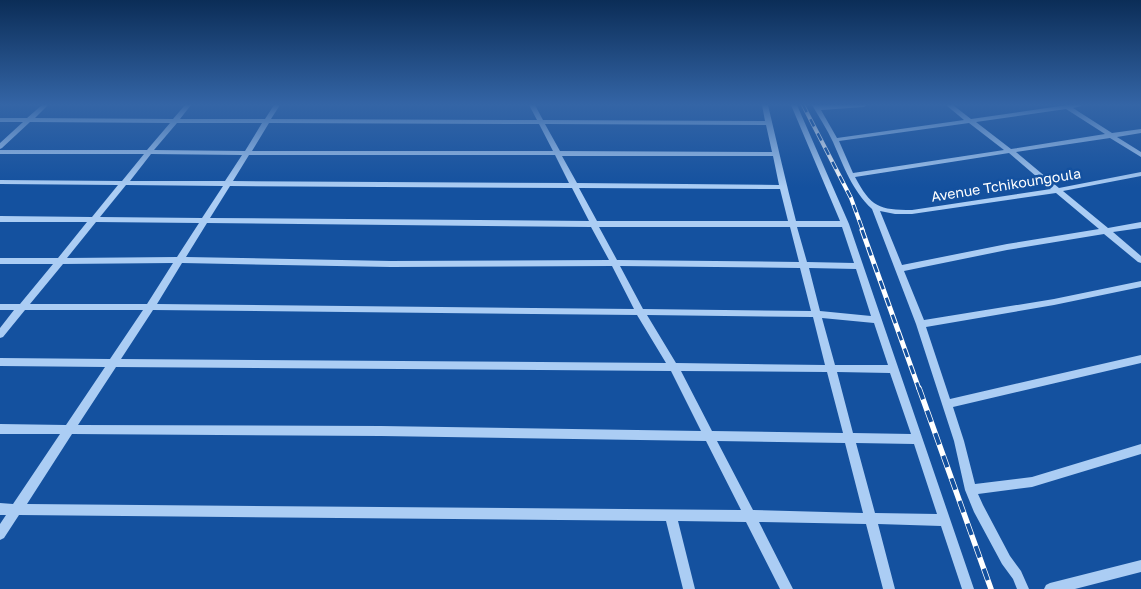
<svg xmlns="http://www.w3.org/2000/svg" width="1141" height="589" viewBox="0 0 1141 589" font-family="'Golos Text',sans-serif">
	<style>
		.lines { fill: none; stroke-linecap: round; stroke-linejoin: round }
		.minor { fill: #abcdf4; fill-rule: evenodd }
		.rail-far2-casing { stroke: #fff; stroke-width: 4 }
		.rail-far1-casing { stroke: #fff; stroke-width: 5 }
		.rail-casing { stroke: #fff; stroke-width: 5.5 }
		.rail-far2 { stroke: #14519f; stroke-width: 2.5; stroke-dasharray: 8; stroke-linecap: butt }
		.rail-far1 { stroke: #14519f; stroke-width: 3; stroke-dasharray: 9; stroke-linecap: butt }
		.rail { stroke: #14519f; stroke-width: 4; stroke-dasharray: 12; stroke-linecap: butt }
		.labels { text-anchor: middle; stroke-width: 5; stroke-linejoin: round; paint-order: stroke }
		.street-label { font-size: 14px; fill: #fff; stroke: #14519f }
	</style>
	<rect width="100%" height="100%" fill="#14519f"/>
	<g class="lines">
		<path class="minor" d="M 42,105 L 48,105 L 35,118 L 173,119 L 185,105 L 191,105 L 180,119 L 265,119 L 274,105 L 280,105 L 271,119 L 537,120 L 529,105 L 535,105 L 543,120 L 765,121 L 762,105 L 768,105 C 777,143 786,183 796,221 L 840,221 L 791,105 L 797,105 L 849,224 L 974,589 L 962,589 L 941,526 L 878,524 L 895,589 L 883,589 L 866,524 L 759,522 L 793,589 L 780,589 L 746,522 L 678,521 L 695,589 L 683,589 L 666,521 L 19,515 L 4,538 L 0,540 L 0,524 L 6,515 L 0,515 L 0,503 L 13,504 L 60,434 L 0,434 L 0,424 L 66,425 L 105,367 L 0,366 L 0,358 L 110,359 L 143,310 L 25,310 L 3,337 L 0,338 L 0,328 L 14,310 L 0,310 L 0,304 L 20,304 L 53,264 L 0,264 L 0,258 L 58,258 L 87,222 L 0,222 L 0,216 L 92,217 L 118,185 L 0,184 L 0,180 L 122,181 L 144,154 L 0,154 L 0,150 L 147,150 L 170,123 L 30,122 L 2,148 L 0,149 L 0,143 L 23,122 L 0,122 L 0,118 L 27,118 ZM 177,123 L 262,123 L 245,151 L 154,150 ZM 269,123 L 539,124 L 553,151 L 252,151 ZM 545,124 L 766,125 L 772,152 L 560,151 ZM 151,154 L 242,155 L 225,181 L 130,181 ZM 249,155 L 555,155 L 569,183 L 233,181 ZM 562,156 L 773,156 L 779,185 L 577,183 ZM 126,185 L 223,186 L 202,218 L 100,217 ZM 230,186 L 572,188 L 589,221 L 210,218 ZM 579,188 L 780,189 L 788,221 L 597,221 ZM 96,222 L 199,223 L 177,257 L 67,258 ZM 207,223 L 591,227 L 609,260 L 391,261 L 186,257 ZM 599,227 L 790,227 L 799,262 L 617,260 ZM 797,227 L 842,227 L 854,263 L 807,262 ZM 173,263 L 147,304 L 30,304 L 63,264 ZM 182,263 L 391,267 L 612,266 L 634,309 L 157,304 ZM 620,266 L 800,268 L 811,311 L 643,309 ZM 809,268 L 856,269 L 871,316 L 820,311 ZM 153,310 L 637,315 L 666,363 L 121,359 ZM 647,315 L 813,317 L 825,365 L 676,363 ZM 822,318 L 874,323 L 888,365 L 835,365 ZM 116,367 L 671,371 L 701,431 L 381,426 L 78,425 ZM 681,371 L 827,372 L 843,433 L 712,431 ZM 837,372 L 890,373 L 911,434 L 853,433 ZM 72,434 L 381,436 L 706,441 L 741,510 L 27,504 ZM 717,441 L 845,443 L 863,513 L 753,510 ZM 856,443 L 914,444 L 937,514 L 875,513 Z
			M 812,105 L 867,105 L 864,107 L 821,110 L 837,138 L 964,120 L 946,105 L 953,105 L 971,119 L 1067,105 L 1082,105 L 1081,106 L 1073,108 L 1112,133 L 1141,129 L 1141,133 L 1117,137 L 1141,152 L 1141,157 L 1110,138 L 1016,152 L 1059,188 L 1141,172 L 1141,176 L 1063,191 L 1108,228 L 1141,222 L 1141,228 L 1113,232 L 1141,256 L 1141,263 L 1138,262 L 1104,234 L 1007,250 L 904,271 L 924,320 L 1054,299 L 1141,281 L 1141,287 L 1054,305 L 926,327 L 950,399 L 1141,355 L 1141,363 L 953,407 L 964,441 L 975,484 L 1032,477 L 1141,444 L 1141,454 L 1032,487 L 978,494 L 983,505 L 1010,556 L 1021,571 L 1029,589 L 1017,589 L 1013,579 L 1002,564 L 974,512 L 965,490 L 954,441 L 916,324 L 872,209 C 852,190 844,167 833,142 C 827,129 819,117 812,105 ZM 1066,109 L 1105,134 L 1011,149 L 976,122 ZM 969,123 L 1004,150 L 853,173 L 839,141 ZM 1009,153 L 1051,189 L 912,210 C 879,210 871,207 855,177 ZM 1056,193 L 1099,229 L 1007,244 L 902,265 L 880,211 L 895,214 L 912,214 Z
			M 1141,560 L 1141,572 L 1075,589 L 1044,589 L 1046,585 L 1050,583 Z"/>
		<defs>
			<path id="rail-far2" d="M 803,105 L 851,198 L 863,231"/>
			<path id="rail-far1" d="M 862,230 L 919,389"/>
			<path id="rail" d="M 919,388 L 991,589"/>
		</defs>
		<use href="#rail-far2" class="rail-far2-casing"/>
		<use href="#rail-far1" class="rail-far1-casing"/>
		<use href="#rail" class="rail-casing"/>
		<use href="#rail-far2" class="rail-far2"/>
		<use href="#rail-far1" class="rail-far1"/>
		<use href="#rail" class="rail"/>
	</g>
	<linearGradient id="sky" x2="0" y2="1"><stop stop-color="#0b2d57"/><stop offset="0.56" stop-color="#3465a6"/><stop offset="1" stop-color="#3465a6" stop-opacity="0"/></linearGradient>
	<rect width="1141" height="187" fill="url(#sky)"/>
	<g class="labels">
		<g class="street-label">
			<text transform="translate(1006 185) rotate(-9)" y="5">Avenue Tchikoungoula</text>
		</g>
	</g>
</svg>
